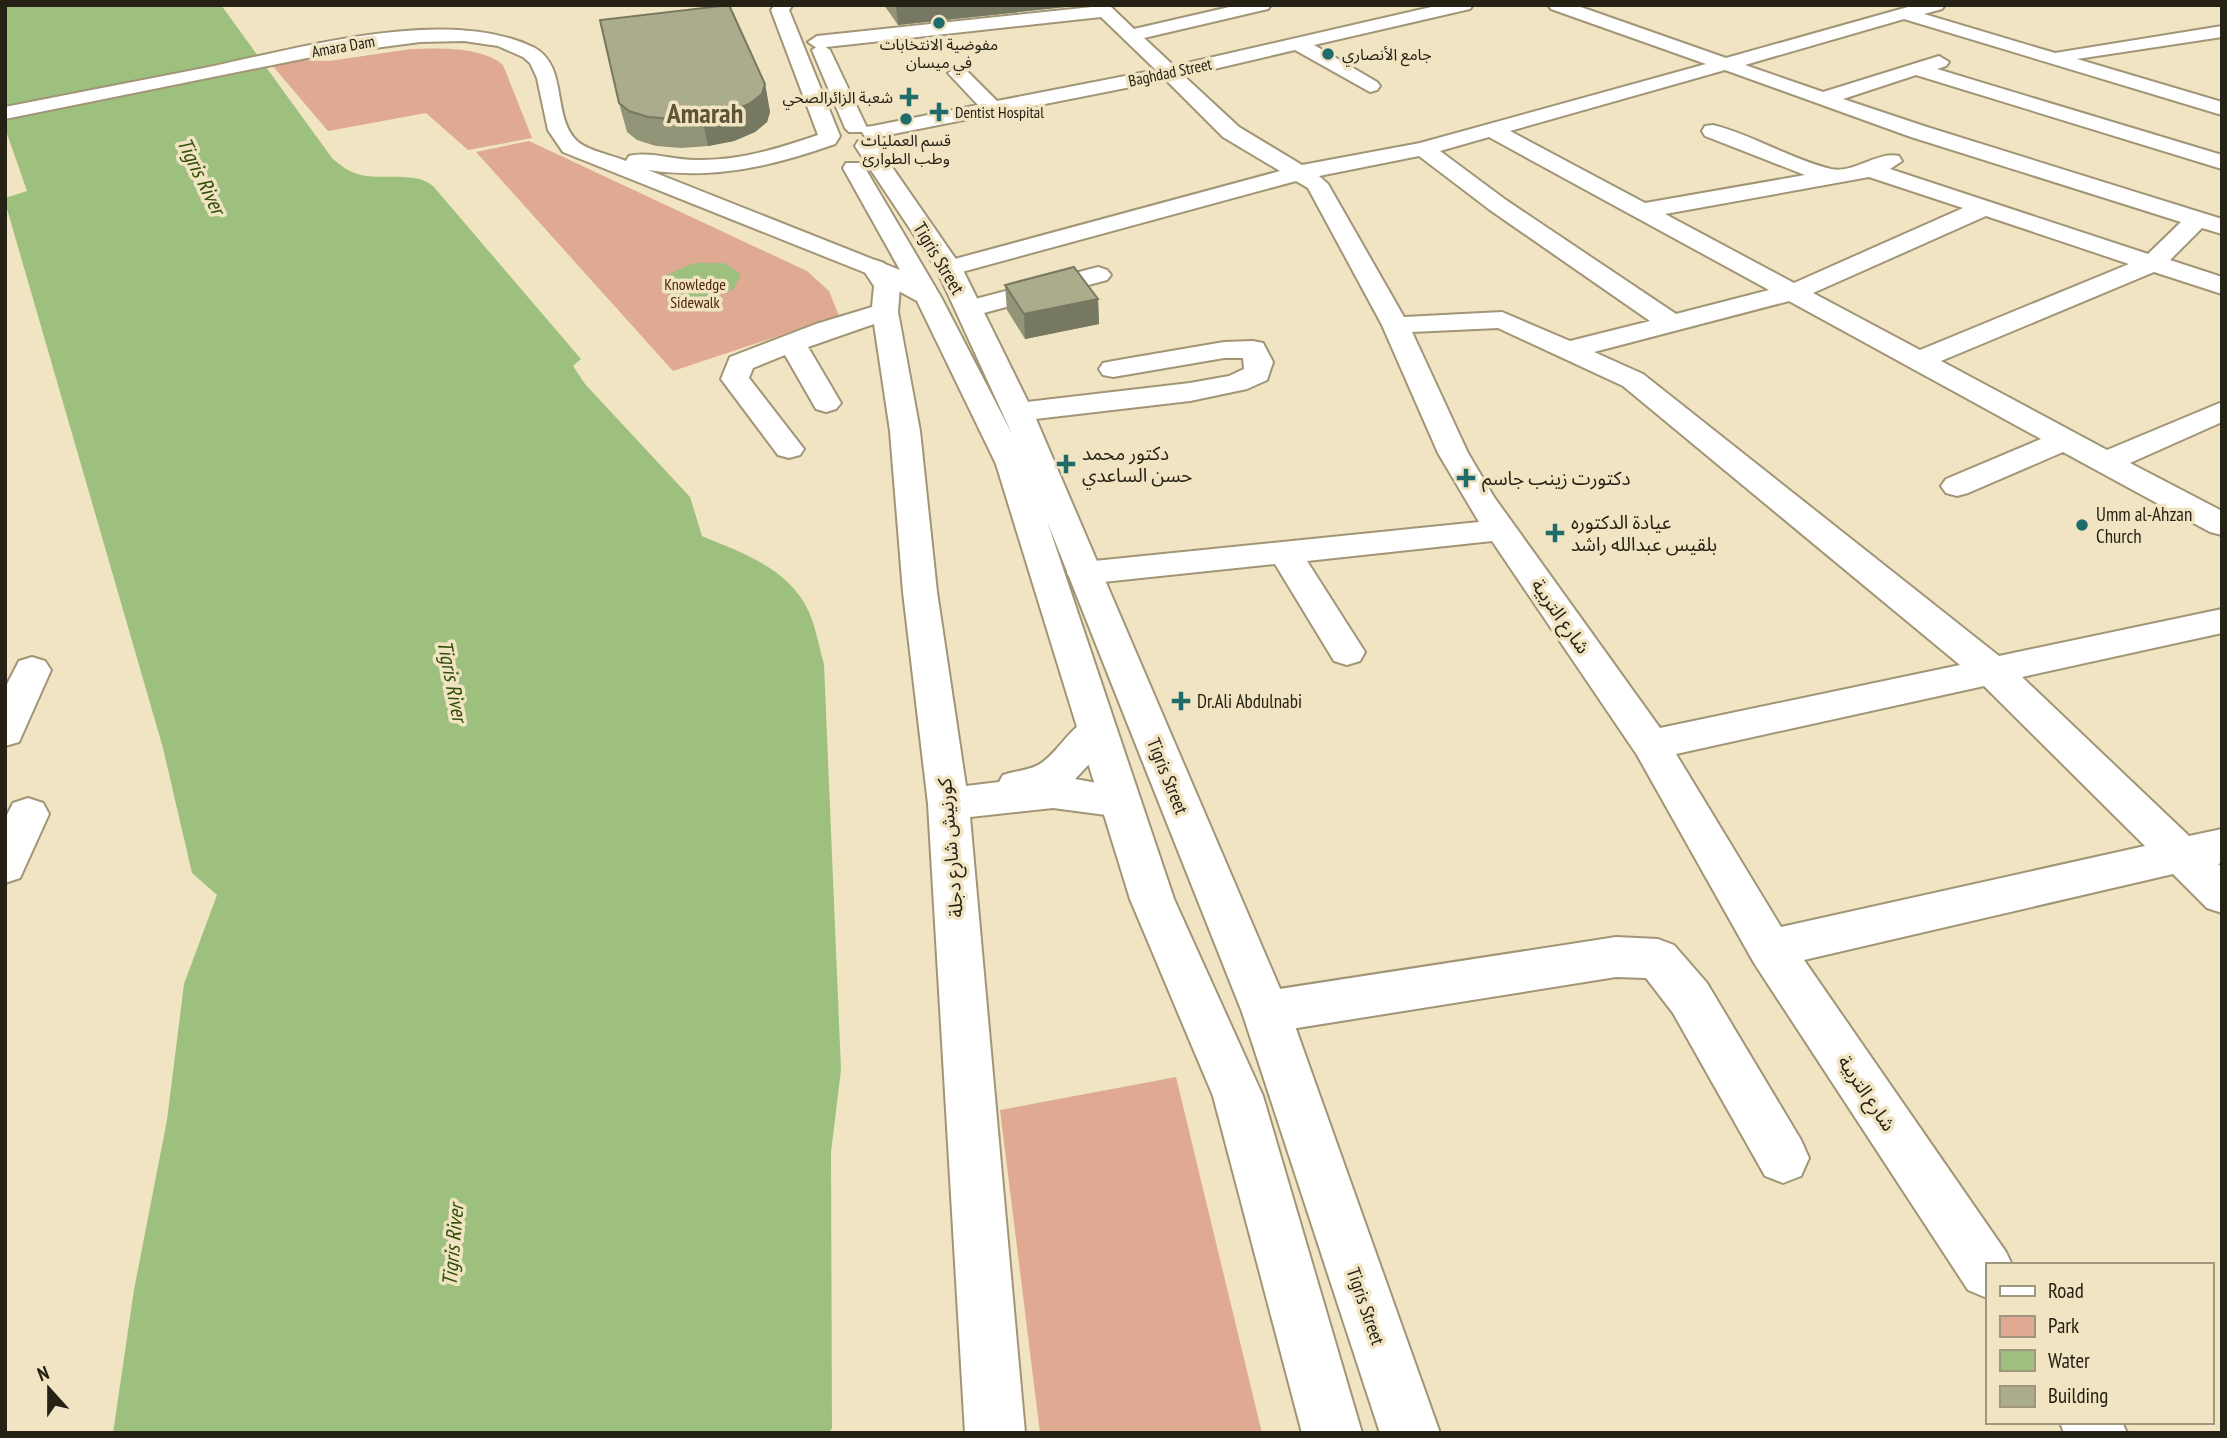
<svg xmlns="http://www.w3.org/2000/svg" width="2227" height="1438" viewBox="0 0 2227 1438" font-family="'PT Sans Narrow','Noto Sans Arabic',sans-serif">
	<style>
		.green { fill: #dfaa91 }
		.water { fill: #9ec07f }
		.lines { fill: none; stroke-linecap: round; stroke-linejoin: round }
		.minor-casing { stroke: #a19576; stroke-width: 4 }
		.major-casing { stroke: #a19576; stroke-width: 4 }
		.minor { fill: #fff; fill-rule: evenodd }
		.major { fill: #fff; fill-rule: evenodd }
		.wall { fill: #929478 }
		.shaded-wall { fill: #777861 }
		.building { fill: #aaac8b; stroke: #777861; stroke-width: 2 }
		.poi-dot { fill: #206c6b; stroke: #f1e4c3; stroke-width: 2.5 }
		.labels { text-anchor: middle; stroke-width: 7; stroke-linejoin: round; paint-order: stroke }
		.far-poi-label { font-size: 16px; fill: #262115; stroke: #f1e4c3 }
		.far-street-label { font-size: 16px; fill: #262115; stroke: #f1e4c3 }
		.far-park-label { font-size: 16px; fill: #4e2208; stroke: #f1e4c3 }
		.street-label { font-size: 19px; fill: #262115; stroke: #f1e4c3 }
		.poi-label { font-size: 19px; fill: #262115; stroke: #f1e4c3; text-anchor: start }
		.water-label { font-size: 21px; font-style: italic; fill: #2f4d05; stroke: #f1e4c3 }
		.far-town-label { font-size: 28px; font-weight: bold; fill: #5f5437; stroke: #f1e4c3 }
	</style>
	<rect width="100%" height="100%" fill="#f1e4c3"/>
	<path class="green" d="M 411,49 C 438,48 481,46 503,65 L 532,138 L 468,150 L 426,113 L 328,131 L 271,64 L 297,60 L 329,61 Z
		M 529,141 L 807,271 L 829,291 L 839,316 L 673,371 L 476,152 Z
		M 1176,1077 L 1262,1433 L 1040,1433 L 1000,1110 Z"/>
	<path class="water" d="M 5,5 L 221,5 L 332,158 C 341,166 349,172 361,175 C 382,180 416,171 433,186 L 581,359 L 573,366 L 585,384 L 690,497 L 702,536 C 742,553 789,568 809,612 C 816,628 819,647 824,664 L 841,1070 L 831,1152 L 832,1428 L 829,1433 L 113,1433 L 134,1290 L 167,1120 L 184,984 L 217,895 L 192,873 L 163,748 L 5,202 L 5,198 L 27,191 L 5,128 Z
		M 694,263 L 724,263 L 741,274 L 734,289 C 705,300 687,307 660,288 L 668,274 Z"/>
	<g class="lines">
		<defs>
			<path id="minor" d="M 1090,5 L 1109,5 L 1134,29 L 1238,5 L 1271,5 L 1268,9 L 1144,38 L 1174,66 L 1440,5 L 1473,5 L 1470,9 L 1314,45 L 1377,82 L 1380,86 L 1377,90 L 1370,92 L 1295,50 L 1184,76 L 1239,127 L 1302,165 L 1420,143 L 1706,64 L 1551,9 L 1548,5 L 1575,5 L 1726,58 L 1915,5 L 1945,5 L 1942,9 L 1924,14 L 2055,53 L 2222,26 L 2222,37 L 2077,59 L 2222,102 L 2222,115 L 1904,19 L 1745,65 L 1823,92 L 1939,56 L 1949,62 L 1946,66 L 1937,69 L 2222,155 L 2222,169 L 1916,75 L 1843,99 L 1927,127 L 2222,219 L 2222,234 L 2202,228 L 2170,260 L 2222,277 L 2222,294 L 2154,272 L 1941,361 L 2107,450 L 2222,402 L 2222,422 L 2130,463 L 2222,511 L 2222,535 L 2210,532 L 2063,452 L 1968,493 L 1957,496 L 1946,493 L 1941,486 L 1946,479 L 2041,439 L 1789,301 L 1594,352 L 1643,374 L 1999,656 L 2222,609 L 2222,633 L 2022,677 L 2189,836 L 2222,829 L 2222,863 L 2218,864 L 2222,867 L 2222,913 L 2207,908 L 2173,874 L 1804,960 L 2006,1252 L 2012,1265 L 1987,1265 L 1987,1298 L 1968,1290 L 1754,963 L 1637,755 L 1492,541 L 1307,561 L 1365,652 L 1360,661 L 1347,665 L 1334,661 L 1275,564 L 1084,584 L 1072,581 L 1067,573 L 1072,565 L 1084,562 L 1479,522 L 1438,453 L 1382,325 L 1308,188 L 1296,181 L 958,273 L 949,276 L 940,273 L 936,268 L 940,263 L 1280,171 L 1223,137 L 1166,80 L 873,138 L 865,137 L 862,132 L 865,127 L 873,126 L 978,105 L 948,73 L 958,67 L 965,69 L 997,101 L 1156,70 L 1101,17 L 817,48 L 808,42 L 817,36 L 1092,7 ZM 1725,70 L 1911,137 L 2181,222 L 2148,254 L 1890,169 L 1902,161 L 1899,156 C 1877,151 1854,174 1831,169 C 1790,159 1753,135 1713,125 L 1705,126 L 1702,131 L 1705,136 L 1805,175 L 1645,203 L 1510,131 ZM 1489,137 L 1769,290 L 1676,314 L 1506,200 L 1440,151 ZM 1419,156 L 1490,210 L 1650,321 L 1570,341 L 1502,312 L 1404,317 L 1328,184 L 1319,176 ZM 1869,177 L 1963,208 L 1794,283 L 1665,214 ZM 1986,216 L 2129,264 L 1920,350 L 1813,293 ZM 1498,328 L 1623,386 L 1960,665 L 1660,728 L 1494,497 L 1468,453 L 1412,332 ZM 1984,686 L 2145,846 L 1781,927 L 1676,754 Z
				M 875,260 L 884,263 L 900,286 L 898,312 L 920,431 L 937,592 L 966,786 L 999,782 L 1003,775 C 1014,771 1031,770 1040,764 C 1067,746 1075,709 1112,720 L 1117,730 L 1112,740 L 1075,779 L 1135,790 L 1141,801 L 1135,812 L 1121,817 L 1053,808 L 970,817 L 1025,1433 L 965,1433 L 928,804 L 903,592 L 890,431 L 874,324 L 808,347 L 841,403 L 836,409 L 826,412 L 816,409 L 785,355 L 753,368 L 749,378 L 804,449 L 800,455 L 789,458 L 778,455 L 721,379 L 730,357 L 816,324 L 872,307 L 874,286 L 862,268 L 866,263 Z
				M 1098,267 L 1107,270 L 1111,275 L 1107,280 L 969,317 L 960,315 L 956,309 L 960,303 Z
				M 1253,341 L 1263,343 L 1273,362 L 1267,380 L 1247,389 L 1190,401 L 1018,421 L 1008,418 L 1003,412 L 1008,406 L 1018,403 L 1190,383 L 1229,376 L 1244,369 L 1243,358 L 1224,358 L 1113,377 L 1103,375 L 1099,369 L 1103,363 L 1113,361 L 1224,342 Z
				M 32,657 L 45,661 L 51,670 L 19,742 L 5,746 L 5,688 L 19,661 Z
				M 28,798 L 43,803 L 49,814 L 20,878 L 5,883 L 5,819 L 13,803 Z
				M 1616,937 L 1658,939 L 1674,945 L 1707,983 L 1801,1140 L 1809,1158 L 1801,1176 L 1783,1183 L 1765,1176 L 1673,1013 L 1646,978 L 1616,977 L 1266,1033 L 1249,1027 L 1242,1012 L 1249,997 L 1266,991 Z
				M 2060,1422 L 2122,1422 L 2127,1433 L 2064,1433 Z"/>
			<path id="major" d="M 775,5 L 793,5 L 789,10 L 840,136 L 835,144 C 773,166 714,180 648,170 L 900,270 L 843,168 L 846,163 L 862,163 L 941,297 L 1012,434 L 936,268 L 855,146 L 858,141 L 874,141 L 962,268 L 1033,412 L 1290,1012 L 1440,1433 L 1380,1433 L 1242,1012 L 1047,521 L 1174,899 L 1263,1096 L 1362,1433 L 1302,1433 L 1213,1096 L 1130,899 L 996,464 L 917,301 L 866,273 L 563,152 L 548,130 L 537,78 L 530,63 L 523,57 L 498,46 L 464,41 L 420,42 L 322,55 L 5,119 L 5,107 C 71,94 138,81 204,68 C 296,49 446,5 533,47 C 569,65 551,116 577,141 C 588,151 612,155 626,161 L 629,156 C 649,151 674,160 695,160 C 739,161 777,149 818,135 L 771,10 Z
				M 821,44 L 830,50 L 867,128 L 863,132 L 849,132 L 845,128 L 812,50 Z"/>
		</defs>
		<use href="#minor" class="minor-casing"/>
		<use href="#major" class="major-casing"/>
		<use href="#minor" class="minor"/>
		<use href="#major" class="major"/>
	</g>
	<path class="wall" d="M 884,5 L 1066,5 L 1066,7 L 898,25 Z
		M 765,84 L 770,112 L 767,122 L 755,132 L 734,141 L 708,146 L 681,148 L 656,146 L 637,140 L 627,132 L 619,103 Z
		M 1005,285 L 1098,299 L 1099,324 L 1025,339 L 1007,310 Z"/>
	<path class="shaded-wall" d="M 896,5 L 1066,5 L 1066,7 L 898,25 Z
		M 765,84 L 770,112 L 767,122 L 755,132 L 734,141 L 708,146 L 702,117 Z
		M 1098,299 L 1099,324 L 1025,339 L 1024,314 Z"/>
	<path class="building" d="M 729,5 L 765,84 L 762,94 L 749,104 L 728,112 L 702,117 L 674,119 L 648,117 L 629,111 L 619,103 L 600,20 Z
		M 1074,267 L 1098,299 L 1024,314 L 1005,285 Z"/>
	<g class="poi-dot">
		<circle cx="939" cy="23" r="7"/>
		<circle cx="1328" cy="54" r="7"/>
		<path d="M905.5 86.5h7v7h7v7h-7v7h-7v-7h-7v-7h7z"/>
		<path d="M935.5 101.5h7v7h7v7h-7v7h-7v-7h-7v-7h7z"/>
		<circle cx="906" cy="119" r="7"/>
		<path d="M1062.5 453.5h7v7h7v7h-7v7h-7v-7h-7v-7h7z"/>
		<path d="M1462.5 467.5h7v7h7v7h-7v7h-7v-7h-7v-7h7z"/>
		<circle cx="2082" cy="525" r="7"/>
		<path d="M1551.5 522.5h7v7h7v7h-7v7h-7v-7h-7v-7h7z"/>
		<path d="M1177.5 690.5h7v7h7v7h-7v7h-7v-7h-7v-7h7z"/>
	</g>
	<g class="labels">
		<g class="far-poi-label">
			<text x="939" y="50">مفوضية الانتخابات<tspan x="939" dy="18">في ميسان</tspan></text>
			<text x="1342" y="60" text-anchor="start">جامع الأنصاري</text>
			<text x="893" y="103" text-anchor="end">شعبة الزائرالصحي</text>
			<text x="955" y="118" text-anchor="start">Dentist Hospital</text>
			<text x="906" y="146">قسم العمليات<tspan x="906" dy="18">وطب الطوارئ</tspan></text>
		</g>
		<g class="far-street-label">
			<text transform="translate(343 46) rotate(-10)" y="6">Amara Dam</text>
			<text transform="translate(1170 72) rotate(-12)" y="6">Baghdad Street</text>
		</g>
		<g class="far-park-label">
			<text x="695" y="290">Knowledge<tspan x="695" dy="18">Sidewalk</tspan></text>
		</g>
		<g class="street-label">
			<text transform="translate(939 258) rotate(59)" y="7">Tigris Street</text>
			<text transform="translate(1561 616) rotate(55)" y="7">شارع التربية</text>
			<text transform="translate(1168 776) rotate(68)" y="7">Tigris Street</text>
			<text transform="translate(950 848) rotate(-95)" y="7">كورنيش شارع دجلة</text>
			<text transform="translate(1867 1093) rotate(56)" y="7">شارع التربية</text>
			<text transform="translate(1366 1306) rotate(71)" y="7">Tigris Street</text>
		</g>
		<g class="poi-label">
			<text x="1082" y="460">دكتور محمد<tspan x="1082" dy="22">حسن الساعدي</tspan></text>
			<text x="1482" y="485">دكتورت زينب جاسم</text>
			<text x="2096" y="521">Umm al-Ahzan<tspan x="2096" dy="22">Church</tspan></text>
			<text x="1571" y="529">عيادة الدكتوره<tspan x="1571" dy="22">بلقيس عبدالله راشد</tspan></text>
			<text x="1197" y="708">Dr.Ali Abdulnabi</text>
		</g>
		<g class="water-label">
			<text transform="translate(201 176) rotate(64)" y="7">Tigris River</text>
			<text transform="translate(452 681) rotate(79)" y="7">Tigris River</text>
			<text transform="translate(453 1245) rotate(-85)" y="7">Tigris River</text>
		</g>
		<g class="far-town-label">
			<text x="705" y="123">Amarah</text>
		</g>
	</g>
	<rect width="2227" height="1438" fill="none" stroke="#262115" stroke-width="14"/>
	<rect x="1986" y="1263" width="228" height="161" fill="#f1e4c3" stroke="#a0967d" stroke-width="2"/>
	<rect x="2000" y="1286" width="35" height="10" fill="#ffffff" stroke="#a0967d" stroke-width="2"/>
	<text x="2048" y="1298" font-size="21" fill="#262115">Road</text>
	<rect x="2000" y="1316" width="35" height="21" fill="#dfaa91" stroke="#a0967d" stroke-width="2"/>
	<text x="2048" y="1333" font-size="21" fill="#262115">Park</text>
	<rect x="2000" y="1350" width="35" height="21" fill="#9ec07f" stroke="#a0967d" stroke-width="2"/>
	<text x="2048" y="1368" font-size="21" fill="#262115">Water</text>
	<rect x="2000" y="1386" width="35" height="21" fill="#aaac8b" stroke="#a0967d" stroke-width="2"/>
	<text x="2048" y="1403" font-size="21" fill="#262115">Building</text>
	<g transform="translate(49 1389) rotate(339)" stroke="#f1e4c3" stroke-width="5" paint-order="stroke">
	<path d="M0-5L12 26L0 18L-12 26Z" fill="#262115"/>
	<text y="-10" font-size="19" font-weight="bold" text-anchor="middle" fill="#262115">N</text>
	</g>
</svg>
